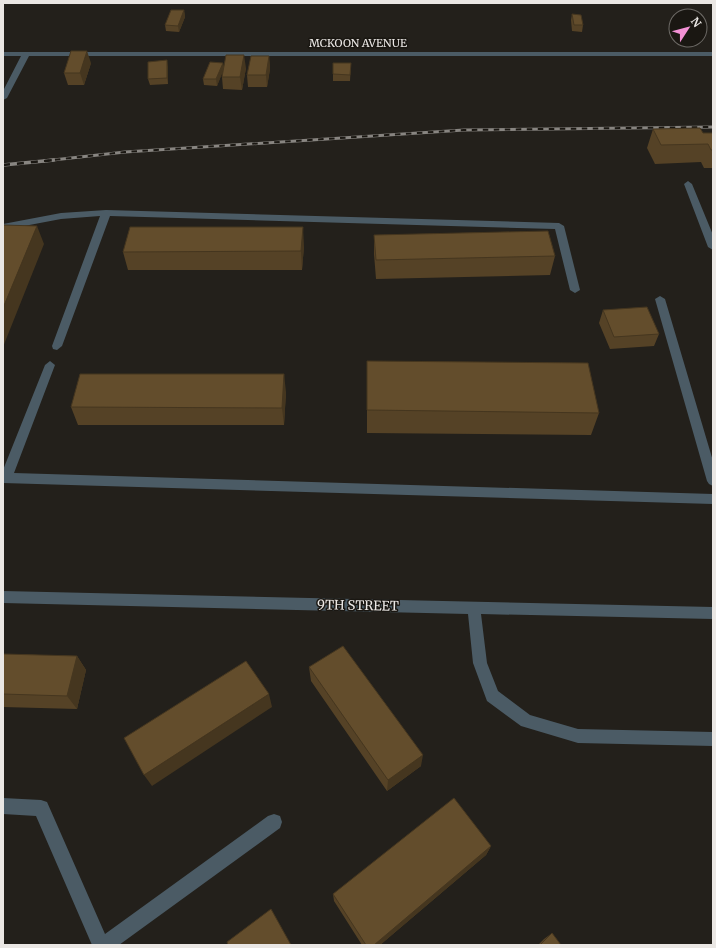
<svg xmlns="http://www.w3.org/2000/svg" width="716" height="948" viewBox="0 0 716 948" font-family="Merriweather,serif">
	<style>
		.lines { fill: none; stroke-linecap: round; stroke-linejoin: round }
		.minor { fill: #4b5b65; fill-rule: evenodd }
		.rail-far1-casing { stroke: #888581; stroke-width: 3 }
		.rail-casing { stroke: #888581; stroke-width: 3.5 }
		.rail-far1 { stroke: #1a1712; stroke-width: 2; stroke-dasharray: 5.5; stroke-linecap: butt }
		.rail { stroke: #1a1712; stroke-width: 2.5; stroke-dasharray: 7; stroke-linecap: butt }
		.wall { fill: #554226 }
		.shaded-wall { fill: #45361f }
		.building { fill: #634d2c; stroke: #45361f }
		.labels { text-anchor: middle; stroke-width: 3; stroke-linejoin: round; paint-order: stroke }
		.far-street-label { font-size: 11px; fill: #eae7e4; stroke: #1a1712 }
		.street-label { font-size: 13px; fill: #eae7e4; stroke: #1a1712 }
	</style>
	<rect width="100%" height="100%" fill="#23201b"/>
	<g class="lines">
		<path class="minor" d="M 3,52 L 713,52 L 713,56 L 29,56 L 7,98 L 3,100 L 3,91 L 21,56 L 3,56 Z
			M 688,181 L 692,184 L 713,235 L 713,250 L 708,247 L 684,184 Z
			M 106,210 L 559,223 L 564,226 L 580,290 L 575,293 L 570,290 L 555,229 L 110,216 L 62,346 L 57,350 L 53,349 L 52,346 L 100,216 L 61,219 L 3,230 L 3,224 L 61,213 Z
			M 660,296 L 665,299 L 713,461 L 713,486 L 709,484 L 707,481 L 655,299 Z
			M 50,361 L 55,365 L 14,473 L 713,494 L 713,504 L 3,483 L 3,470 L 45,365 Z
			M 3,591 L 713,607 L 713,619 L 481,614 L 487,663 L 498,691 L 530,715 L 578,729 L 713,732 L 713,746 L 578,743 L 521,726 L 487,701 L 473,663 L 468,614 L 3,603 Z
			M 3,798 L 41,800 L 47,802 L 105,934 L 268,816 L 274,814 L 280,816 L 282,822 L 280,828 L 119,945 L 92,945 L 36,816 L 3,814 Z"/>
		<defs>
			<path id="rail-far1" d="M 44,161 L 125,152 L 464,130 L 713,127"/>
			<path id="rail" d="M 3,165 L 54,160"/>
		</defs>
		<use href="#rail-far1" class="rail-far1-casing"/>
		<use href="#rail" class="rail-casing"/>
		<use href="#rail-far1" class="rail-far1"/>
		<use href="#rail" class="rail"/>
	</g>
	<path class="wall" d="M 184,10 L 185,17 L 179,32 L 166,31 L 165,25 Z
		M 572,14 L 583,25 L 582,32 L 572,31 L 571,20 Z
		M 269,56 L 270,69 L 267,87 L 248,87 L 247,75 Z
		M 91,63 L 84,85 L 68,85 L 64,73 Z
		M 223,63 L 224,68 L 246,68 L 242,90 L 223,89 L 222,77 L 223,70 L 217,86 L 204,85 L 203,79 Z
		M 351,63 L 350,81 L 333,81 L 333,74 Z
		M 168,67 L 168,84 L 150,85 L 148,79 Z
		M 653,129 L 703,133 L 713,133 L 713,168 L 704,168 L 701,162 L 655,164 L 647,148 Z
		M 374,235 L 555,256 L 550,275 L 376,279 L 374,254 Z
		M 304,246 L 302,270 L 128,270 L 123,252 Z
		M 603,310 L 659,334 L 654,346 L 610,349 L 599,323 Z
		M 367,361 L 599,413 L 591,435 L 367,433 Z
		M 286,392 L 284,425 L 78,425 L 71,407 Z
		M 3,654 L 77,656 L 86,670 L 77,709 L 3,707 Z
		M 309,667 L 421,766 L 387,791 L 311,681 Z
		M 491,846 L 486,855 L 380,945 L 362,945 L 334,901 L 333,894 Z
		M 552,933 L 561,945 L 538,945 L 544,939 Z"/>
	<path class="shaded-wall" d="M 184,10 L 185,17 L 179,32 L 178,26 Z
		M 87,51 L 91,63 L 84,85 L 80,73 Z
		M 244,55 L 246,68 L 242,90 L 240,77 Z
		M 269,56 L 270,69 L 267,87 L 266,75 Z
		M 167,60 L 168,67 L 168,84 L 167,78 Z
		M 223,63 L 224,69 L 217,86 L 216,79 Z
		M 37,226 L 44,244 L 3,347 L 3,308 Z
		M 303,227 L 304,246 L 302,270 L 301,251 Z
		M 284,374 L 286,392 L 284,425 L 282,408 Z
		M 77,656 L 86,670 L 77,709 L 67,696 Z
		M 269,694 L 272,707 L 152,786 L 144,775 Z
		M 423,755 L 421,766 L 387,791 L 388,780 Z
		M 491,846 L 486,855 L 380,945 L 374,945 Z"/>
	<path class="building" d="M 171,10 L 184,10 L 178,26 L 165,25 Z
		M 572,14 L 581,15 L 583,25 L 574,25 Z
		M 71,51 L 87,51 L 80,73 L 64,73 Z
		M 226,55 L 244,55 L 240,77 L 222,77 Z
		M 251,56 L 269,56 L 266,75 L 247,75 Z
		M 167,60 L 167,78 L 148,79 L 148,62 Z
		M 210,62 L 223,63 L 216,79 L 203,79 Z
		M 333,63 L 351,63 L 350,75 L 333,74 Z
		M 700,128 L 703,133 L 713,133 L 713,150 L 711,150 L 708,144 L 661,145 L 653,129 Z
		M 3,225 L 37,226 L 3,308 Z
		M 130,227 L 303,227 L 301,251 L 123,252 Z
		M 548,231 L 555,256 L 376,260 L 374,235 Z
		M 647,307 L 659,334 L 614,337 L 603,310 Z
		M 367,361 L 588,363 L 599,413 L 367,410 Z
		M 80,374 L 284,374 L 282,408 L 71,407 Z
		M 343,646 L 423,755 L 388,780 L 309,667 Z
		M 3,654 L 77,656 L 67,696 L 3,694 Z
		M 246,661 L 269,694 L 144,775 L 124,738 Z
		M 454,798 L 491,846 L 374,945 L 366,945 L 333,894 Z
		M 271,909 L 291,945 L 228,945 L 227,942 Z
		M 552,933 L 561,945 L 540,945 Z"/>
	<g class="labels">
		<g class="far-street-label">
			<text x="358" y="47">MCKOON AVENUE</text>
		</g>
		<g class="street-label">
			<text transform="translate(358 605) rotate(1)" y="5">9TH STREET</text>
		</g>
	</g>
	<rect width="716" height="948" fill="none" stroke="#eae7e4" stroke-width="8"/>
	<g transform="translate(688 28) rotate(54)"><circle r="19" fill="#1a1712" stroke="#6d6a66"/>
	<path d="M0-3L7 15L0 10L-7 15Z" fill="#f391d5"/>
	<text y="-6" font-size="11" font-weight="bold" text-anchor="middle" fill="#eae7e4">N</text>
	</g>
</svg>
